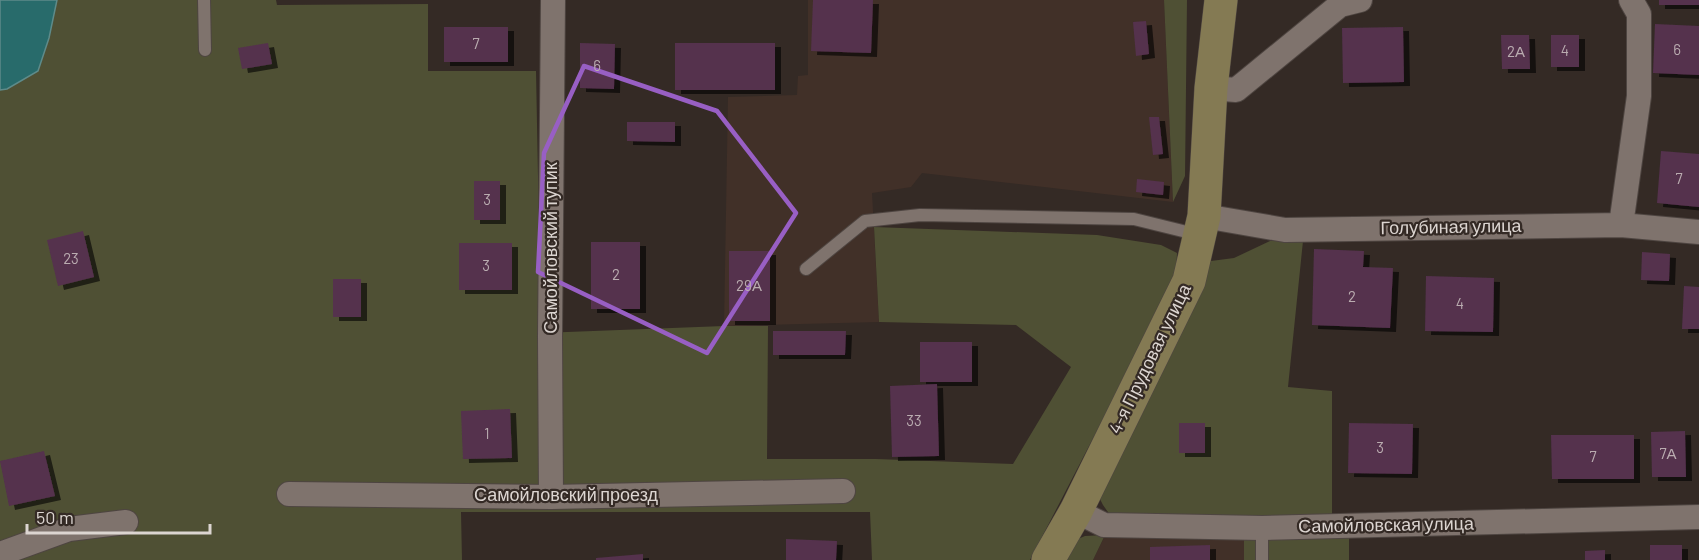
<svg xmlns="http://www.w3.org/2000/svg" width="1699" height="560" viewBox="0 0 1699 560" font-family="Barlow,sans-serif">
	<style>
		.built { fill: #413028 }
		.green { fill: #4f5034 }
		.water { fill: #286b6b; stroke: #5e8b8a; stroke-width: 1.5 }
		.building { fill: #54314d; filter: url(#shadow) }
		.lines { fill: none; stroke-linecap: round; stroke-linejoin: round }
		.service-casing { stroke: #4e4541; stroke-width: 14 }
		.minor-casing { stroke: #4e4541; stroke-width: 26 }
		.secondary-casing { stroke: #4e4541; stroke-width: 34 }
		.service { stroke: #7f736d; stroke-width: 12 }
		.minor { stroke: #7f736d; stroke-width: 24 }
		.secondary { stroke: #847a53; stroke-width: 33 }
		.marked { fill: none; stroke: #985fc4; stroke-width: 4.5; stroke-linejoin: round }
		.labels { text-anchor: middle; stroke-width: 4.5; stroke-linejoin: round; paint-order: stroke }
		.number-label { font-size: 15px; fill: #baacb0 }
		.street-label { font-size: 18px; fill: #dcd5d1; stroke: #342a25 }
	</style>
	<defs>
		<filter id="shadow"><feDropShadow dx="6" dy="4" stdDeviation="0" flood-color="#0009"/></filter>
	</defs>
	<rect width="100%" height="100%" fill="#342a25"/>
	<path class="built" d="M 808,0 L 1164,0 L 1173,202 L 922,173 L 911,187 L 872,193 L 879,322 L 724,326 L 728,97 L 797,95 L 798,76 L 808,75 Z
		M 1105,535 L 1244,539 L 1244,560 L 1093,560 Z"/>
	<path class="green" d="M 0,0 L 276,0 L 277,5 L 428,4 L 428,71 L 536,71 L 541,333 L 724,326 L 768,326 L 767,459 L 876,459 L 1013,464 L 1071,367 L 1016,325 L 879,322 L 874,227 L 1097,235 L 1161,245 L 1177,253 L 1176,278 L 1030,560 L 872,560 L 870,512 L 461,512 L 462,560 L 0,560 Z
		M 1164,0 L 1187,0 L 1185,176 L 1173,202 Z
		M 1270,241 L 1303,241 L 1288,387 L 1332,391 L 1332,515 L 1110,515 L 1103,505 L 1098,495 L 1200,289 L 1211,261 L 1234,258 Z
		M 1105,535 L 1093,560 L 1061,560 L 1071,542 L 1085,536 Z
		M 1349,538 L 1349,560 L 1244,560 L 1244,539 Z"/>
	<path class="water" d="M 0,0 L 57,0 L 49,38 L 38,71 L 7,89 L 0,90 Z"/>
	<path class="building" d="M 813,0 L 873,0 L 871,53 L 811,51 Z
		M 1659,0 L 1699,0 L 1699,5 L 1659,5 Z
		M 1146,21 L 1149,54 L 1136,56 L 1133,22 Z
		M 1655,24 L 1699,26 L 1699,75 L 1653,73 Z
		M 444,27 L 508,27 L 508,62 L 444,62 Z
		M 1403,27 L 1404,82 L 1343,83 L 1342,28 Z
		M 1501,35 L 1529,35 L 1530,69 L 1502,69 Z
		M 1551,35 L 1579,35 L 1579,67 L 1551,67 Z
		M 268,43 L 272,64 L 242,69 L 238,48 Z
		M 580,43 L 615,44 L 614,89 L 580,88 Z
		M 675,43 L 775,43 L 775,90 L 675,90 Z
		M 1149,117 L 1159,117 L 1163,154 L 1153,155 Z
		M 627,122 L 675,122 L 675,142 L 627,141 Z
		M 1661,151 L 1699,154 L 1699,207 L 1657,203 Z
		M 1137,179 L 1164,182 L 1163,195 L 1136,192 Z
		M 474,181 L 500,181 L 500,220 L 474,220 Z
		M 83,231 L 94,277 L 58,286 L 47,240 Z
		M 591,242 L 640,242 L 640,309 L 591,309 Z
		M 459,243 L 512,243 L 512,290 L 459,290 Z
		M 1314,249 L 1364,251 L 1363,267 L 1393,268 L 1390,328 L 1312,325 Z
		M 729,251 L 770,251 L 770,321 L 729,321 Z
		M 1642,252 L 1670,254 L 1669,281 L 1641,280 Z
		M 1426,276 L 1494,278 L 1493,332 L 1425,331 Z
		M 333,279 L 361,279 L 361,317 L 333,317 Z
		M 1684,286 L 1699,287 L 1699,329 L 1682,329 Z
		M 773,331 L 846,331 L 845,355 L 773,355 Z
		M 920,342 L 972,342 L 972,382 L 920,382 Z
		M 937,384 L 939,456 L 892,457 L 890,386 Z
		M 510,409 L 512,458 L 463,459 L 461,411 Z
		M 1179,423 L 1205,423 L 1205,453 L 1179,453 Z
		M 1349,423 L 1413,424 L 1412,474 L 1348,473 Z
		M 1685,431 L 1686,477 L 1652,477 L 1651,432 Z
		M 1551,435 L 1634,435 L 1634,479 L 1552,479 Z
		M 44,451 L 55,496 L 9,506 L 0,461 Z
		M 786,539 L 837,541 L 836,560 L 786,560 Z
		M 1210,545 L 1210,560 L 1150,560 L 1150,547 Z
		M 1650,545 L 1682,545 L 1682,560 L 1650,560 Z
		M 1605,550 L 1605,560 L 1585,560 L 1585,551 Z
		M 643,554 L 643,560 L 596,560 L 596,558 Z"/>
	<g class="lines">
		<defs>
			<path id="service" d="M 204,0 L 205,50
				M 806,269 L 865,221 L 920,215 L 1134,219 L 1199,235
				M 1262,560 L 1262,528"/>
			<path id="minor" d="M 1211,88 L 1236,90 L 1340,5 L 1360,0
				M 1204,216 L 1285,230 L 1621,225 L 1699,232
				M 1621,225 L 1639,96 L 1639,14 L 1631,0
				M 289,494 L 551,497 L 843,491
				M 551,497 L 550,337 L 553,0
				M 1076,511 L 1104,525 L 1262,528 L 1699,517
				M 0,554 L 69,529 L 126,522"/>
			<path id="secondary" d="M 1048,560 L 1076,511 L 1189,281 L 1204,216 L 1211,88 L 1221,0"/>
		</defs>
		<use href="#service" class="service-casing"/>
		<use href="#minor" class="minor-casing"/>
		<use href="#secondary" class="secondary-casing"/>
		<use href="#service" class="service"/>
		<use href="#minor" class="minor"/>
		<use href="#secondary" class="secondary"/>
	</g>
	<path class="marked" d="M 584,66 L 717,111 L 796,213 L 707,353 L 538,272 L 544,153 Z"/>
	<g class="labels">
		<g class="number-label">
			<text x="476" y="49">7</text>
			<text x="1677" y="55">6</text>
			<text x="1565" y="56">4</text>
			<text x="1516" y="57">2А</text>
			<text x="597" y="71">6</text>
			<text x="1679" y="184">7</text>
			<text x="487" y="205">3</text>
			<text x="71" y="264">23</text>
			<text x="486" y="271">3</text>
			<text x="616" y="280">2</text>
			<text x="749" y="291">29А</text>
			<text x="1352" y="302">2</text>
			<text x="1460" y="309">4</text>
			<text x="914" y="426">33</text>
			<text x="487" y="439">1</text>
			<text x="1380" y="453">3</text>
			<text x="1668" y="459">7А</text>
			<text x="1593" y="462">7</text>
		</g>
		<g class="street-label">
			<text transform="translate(1451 227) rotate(-1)" y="6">Голубиная улица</text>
			<text transform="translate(551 248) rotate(-90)" y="6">Самойловский тупик</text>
			<text transform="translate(1150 359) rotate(-64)" y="6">4-я Прудовая улица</text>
			<text x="566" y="501">Самойловский проезд</text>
			<text transform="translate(1386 525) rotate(-1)" y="6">Самойловская улица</text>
		</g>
	</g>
	<path d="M27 524v9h183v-9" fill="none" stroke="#dcd5d1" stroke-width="3"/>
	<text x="36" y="524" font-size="18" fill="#dcd5d1" stroke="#342a25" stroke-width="4.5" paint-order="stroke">50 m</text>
</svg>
